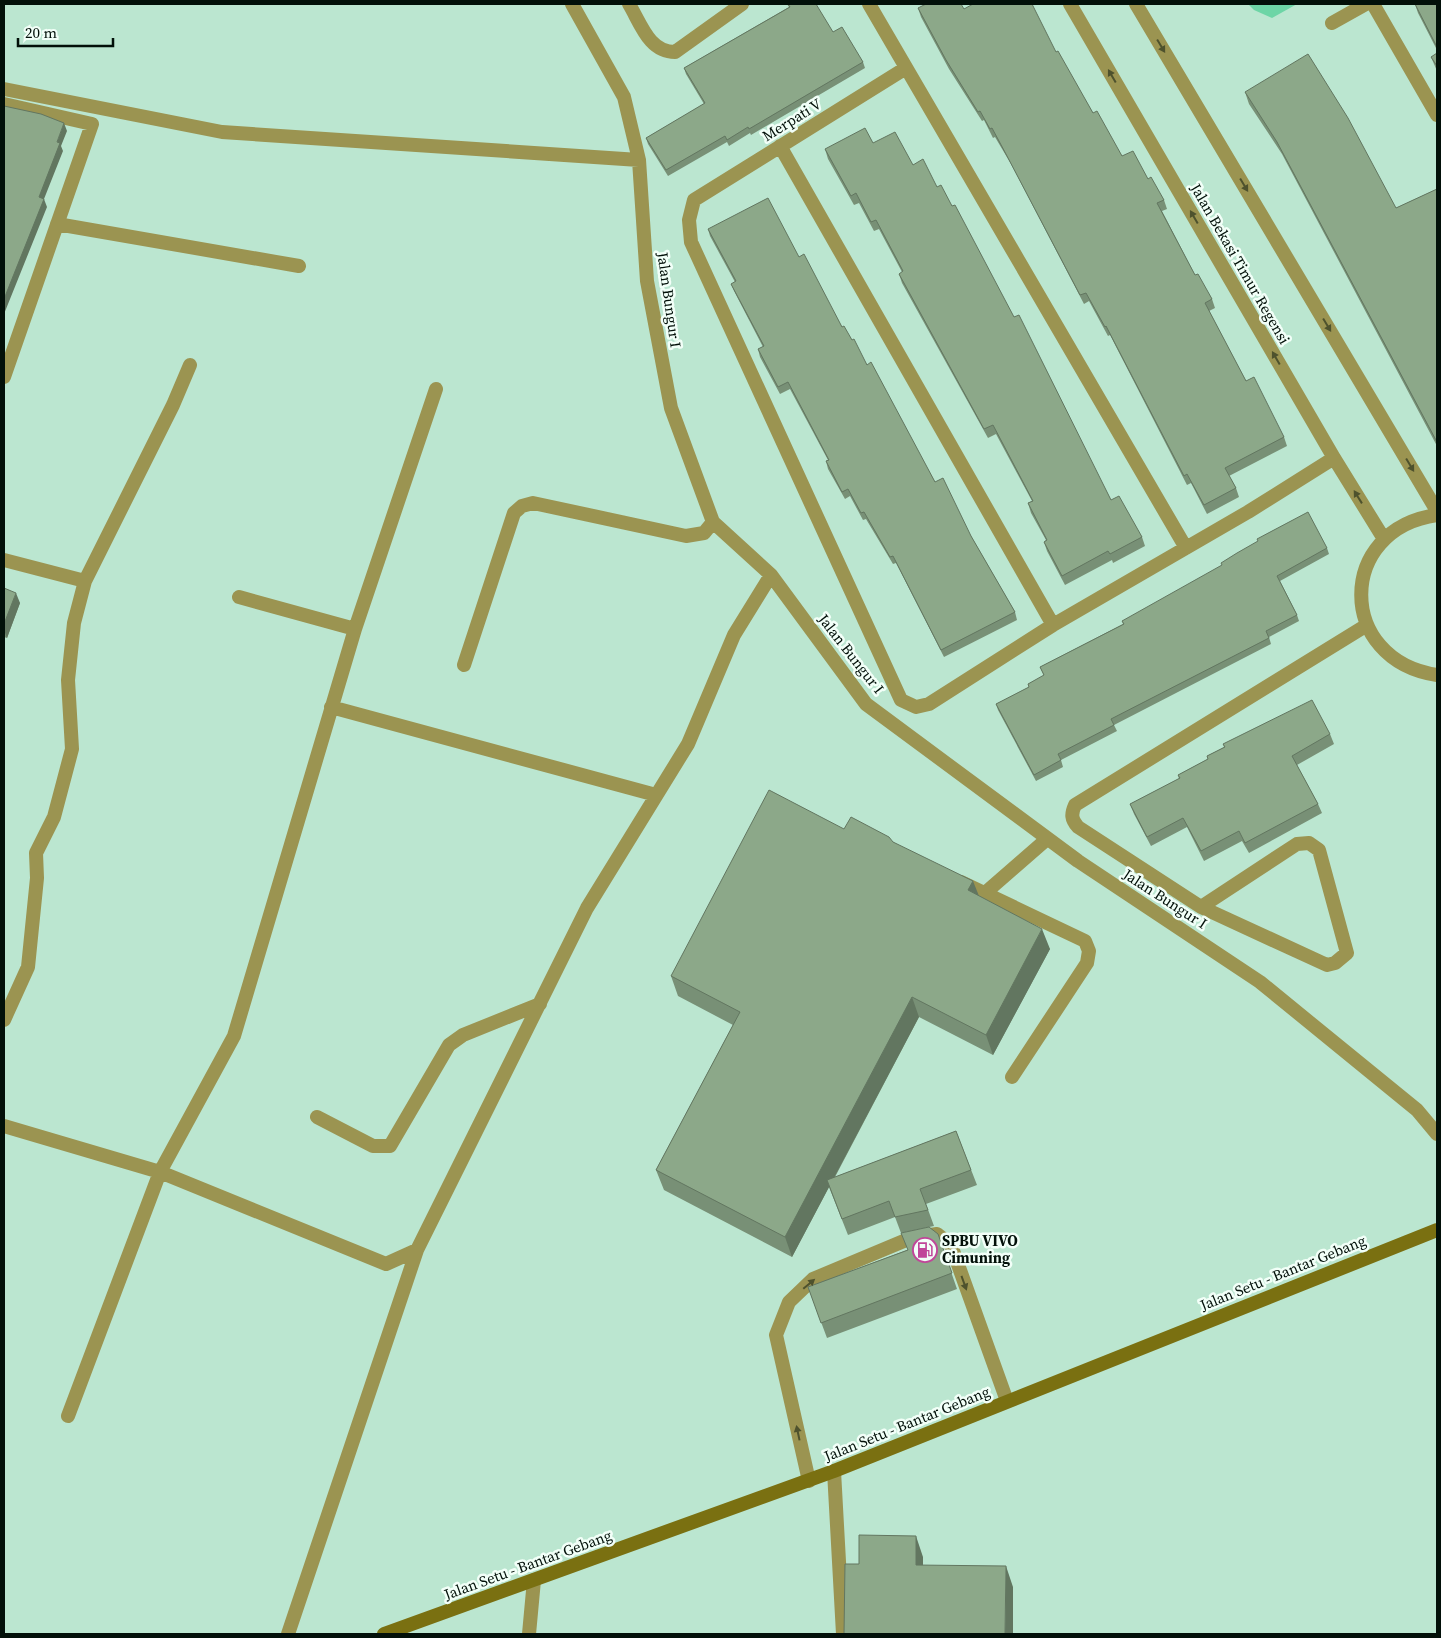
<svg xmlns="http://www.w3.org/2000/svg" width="1441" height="1638" viewBox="0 0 1441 1638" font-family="'Source Serif 4',serif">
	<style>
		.green { fill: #6dd5a6 }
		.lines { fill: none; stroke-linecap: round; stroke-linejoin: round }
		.service { stroke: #9b9451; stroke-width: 14 }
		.minor { stroke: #9b9451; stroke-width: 14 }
		.secondary { stroke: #7a7011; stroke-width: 14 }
		.wall { fill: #789076 }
		.shaded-wall { fill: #627660 }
		.building { fill: #8ca889; stroke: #627660 }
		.oneway { fill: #4e522d }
		.labels { text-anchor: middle; stroke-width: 5; stroke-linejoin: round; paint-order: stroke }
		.street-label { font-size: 15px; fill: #021009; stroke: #f2fff8 }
		.poi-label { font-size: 15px; font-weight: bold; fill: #021009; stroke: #f2fff8; text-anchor: start }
	</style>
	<rect width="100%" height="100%" fill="#bbe6d0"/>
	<path class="green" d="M 1248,4 L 1297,4 L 1272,18 L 1254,10 Z"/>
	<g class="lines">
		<path class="service" d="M 961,882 L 1085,941 L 1089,951 L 1087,963 L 1012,1077
			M 985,893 L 1047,839
			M 834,1471 L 843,1634
			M 809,1481 L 776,1335 L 789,1302 L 813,1279 L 911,1238 L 937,1234 L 951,1245 L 1007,1401"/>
		<path class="minor" d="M 572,4 L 624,97 L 639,160 L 647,281 L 671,408 L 713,522 L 771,575 L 866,704 L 1078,861 L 1260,982 L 1417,1110 L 1437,1134
			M 629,4 C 641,24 649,52 675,52 L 742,4
			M 869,4 L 1186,548
			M 1070,4 L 1334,458 L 1384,539
			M 1136,4 L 1437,511
			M 1373,4 L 1437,115
			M 1332,23 L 1366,4
			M 906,68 L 694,200 L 689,220 L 691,242 L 901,700 L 916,707 L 929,704 L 1053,625 L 1248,512 L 1334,458
			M 4,89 L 222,132 L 639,160
			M 4,104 L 92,124 L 4,377
			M 780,146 L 1053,625
			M 57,224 L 299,266
			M 1437,515 C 1336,529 1336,660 1437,675
			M 4,560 L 85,581 L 74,623 L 68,680 L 72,749 L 54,817 L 36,853 L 37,878 L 28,967 L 4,1020
			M 85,581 L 173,405 L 190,365
			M 239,597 L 355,629
			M 464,665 L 514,513 L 522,506 L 533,503 L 686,536 L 704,533 L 713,522
			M 331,707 L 656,795
			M 1201,907 L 1297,844 L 1309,843 L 1319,850 L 1347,953 L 1335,963 L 1327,965 L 1201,907 L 1078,827 C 1071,819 1071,814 1075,805 L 1367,625
			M 317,1117 L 373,1146 L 390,1146 L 449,1045 L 463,1035 L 540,1004
			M 4,1126 L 160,1172 L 386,1264 L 417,1250
			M 68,1416 L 160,1172 L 234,1036 L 355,629 L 436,389
			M 288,1634 L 417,1250 L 587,908 L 688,744 L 734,635 L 771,575
			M 529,1634 L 534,1580"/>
		<path class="secondary" d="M 384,1634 L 834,1471 L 1437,1230"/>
	</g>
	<path class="wall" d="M 787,4 L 833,32 L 863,62 L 865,68 L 751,135 L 750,133 L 729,146 L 727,142 L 668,176 L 648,144 L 646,138 L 704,104 L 686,74 L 684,68 L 789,7 Z
		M 1415,4 L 1437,4 L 1437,50 L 1418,13 Z
		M 918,8 L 964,9 L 1056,52 L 1093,113 L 1122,156 L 1148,179 L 1164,200 L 1167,209 L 1162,211 L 1195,275 L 1212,299 L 1215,308 L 1209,311 L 1246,381 L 1284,437 L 1287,446 L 1229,476 L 1236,488 L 1239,497 L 1207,514 L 1191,483 L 1187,485 L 1110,335 L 1108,336 L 1089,301 L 1084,304 L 1011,164 L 995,137 L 993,138 L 984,120 L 982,121 L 949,69 L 921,17 Z
		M 1437,53 L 1437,71 L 1431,57 Z
		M 1245,92 L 1396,208 L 1437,189 L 1437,446 L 1282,154 L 1249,104 Z
		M 873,143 L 913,165 L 937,187 L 952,206 L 1111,500 L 1142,537 L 1145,546 L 1113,563 L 1112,560 L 1065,585 L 1047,551 L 1044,542 L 1046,540 L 1031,513 L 1028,503 L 1032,501 L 996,434 L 988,438 L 902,283 L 899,274 L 902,272 L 879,229 L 874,231 L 859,203 L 854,205 L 828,159 L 825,149 Z
		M 708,229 L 799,257 L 842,327 L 852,340 L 867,365 L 935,482 L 971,536 L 1015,612 L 1017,620 L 944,657 L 896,563 L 893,564 L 866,519 L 863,520 L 850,496 L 845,499 L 828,469 L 826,461 L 828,460 L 790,389 L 780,394 L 760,357 L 758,349 L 763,347 L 734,291 L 731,284 L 735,282 L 710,236 Z
		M 1327,548 L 1329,554 L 1280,581 L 1297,615 L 1299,621 L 1269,637 L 1271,644 L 1114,725 L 1117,731 L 1061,760 L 1063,767 L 1036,781 L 998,710 L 996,704 L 1029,687 L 1028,684 L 1044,676 L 1040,667 L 1123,624 L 1122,621 Z
		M 4,588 L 20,603 L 7,638 L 4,637 Z
		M 1330,734 L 1334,744 L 1297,765 L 1318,804 L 1322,813 L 1249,853 L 1242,841 L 1204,861 L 1187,827 L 1151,846 L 1134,814 L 1130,804 L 1179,779 L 1178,775 L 1208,759 L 1207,756 L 1224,747 L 1223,744 Z
		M 844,829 L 893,842 L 979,896 L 1050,949 L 993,1055 L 919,1017 L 835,1177 L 956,1131 L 977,1185 L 926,1204 L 934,1226 L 901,1233 L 895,1217 L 848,1235 L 829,1187 L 792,1257 L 664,1190 L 656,1170 L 733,1025 L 678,996 L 671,976 Z
		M 938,1234 L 957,1289 L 827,1338 L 808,1287 L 907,1250 Z"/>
	<path class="shaded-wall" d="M 64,123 L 67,131 L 61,146 L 63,151 L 44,199 L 47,207 L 4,314 L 4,299 L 39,197 L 57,142 Z
		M 16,593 L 20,603 L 7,638 L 4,630 L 4,624 Z
		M 973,881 L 981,901 L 968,890 Z
		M 1042,929 L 1050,949 L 993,1055 L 986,1035 Z
		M 912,997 L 919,1017 L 792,1257 L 785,1237 Z
		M 916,1536 L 923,1557 L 923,1586 L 916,1565 Z
		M 1006,1566 L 1013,1587 L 1013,1634 L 1005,1634 Z"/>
	<path class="building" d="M 788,4 L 816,4 L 833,32 L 842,27 L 863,62 L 749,129 L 748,127 L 727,140 L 725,136 L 666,170 L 646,138 L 705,103 L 684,68 L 790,7 Z
		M 926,4 L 961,4 L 964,9 L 973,4 L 1032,4 L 1056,52 L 1058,51 L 1093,113 L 1097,111 L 1122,156 L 1133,151 L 1148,179 L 1151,177 L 1164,200 L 1157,203 L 1195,275 L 1198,274 L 1212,299 L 1205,303 L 1246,381 L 1254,377 L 1284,437 L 1225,468 L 1236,488 L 1204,505 L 1187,474 L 1184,476 L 1106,326 L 1105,327 L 1086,293 L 1080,295 L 1007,156 L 992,128 L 990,129 L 980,111 L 978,112 L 946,60 L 918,8 Z
		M 1415,4 L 1437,4 L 1437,47 Z
		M 1437,53 L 1437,66 L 1431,57 Z
		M 1308,54 L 1348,118 L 1396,208 L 1437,189 L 1437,442 L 1277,142 L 1245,92 Z
		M 4,106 L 41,114 L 64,123 L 57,142 L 60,143 L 39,197 L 44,199 L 4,299 Z
		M 865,128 L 873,143 L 895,132 L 913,165 L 923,159 L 937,187 L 941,185 L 952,206 L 955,205 L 1014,317 L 1019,315 L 1111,500 L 1119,496 L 1142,537 L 1110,554 L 1108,551 L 1062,576 L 1044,542 L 1047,540 L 1028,503 L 1033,501 L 993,425 L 984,429 L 899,274 L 903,271 L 876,220 L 871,222 L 856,193 L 851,196 L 825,149 Z
		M 768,198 L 799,257 L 804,254 L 842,327 L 844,326 L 852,340 L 854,339 L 867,365 L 871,362 L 935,482 L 943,478 L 971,536 L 1015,612 L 941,650 L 893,556 L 890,557 L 864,512 L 861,513 L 848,489 L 842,492 L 826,461 L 829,460 L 788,382 L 778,387 L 758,349 L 764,346 L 731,284 L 736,281 L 708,229 Z
		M 1308,512 L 1327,548 L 1277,576 L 1297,615 L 1266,631 L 1269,638 L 1111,719 L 1114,725 L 1058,754 L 1061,760 L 1034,775 L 996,704 L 1029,687 L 1028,684 L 1044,675 L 1040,667 L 1124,624 L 1122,621 L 1222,565 L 1221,563 L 1237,553 L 1258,541 L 1257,539 Z
		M 4,588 L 16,593 L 4,624 Z
		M 1312,700 L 1330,734 L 1292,756 L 1318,804 L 1245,843 L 1239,831 L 1201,851 L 1183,818 L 1147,837 L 1130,804 L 1180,778 L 1178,775 L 1208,759 L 1207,756 L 1225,747 L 1223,744 Z
		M 769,790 L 844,829 L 851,817 L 889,837 L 893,842 L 973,881 L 968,890 L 1042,929 L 986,1035 L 912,997 L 785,1237 L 656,1170 L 740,1012 L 671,976 Z
		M 956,1131 L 971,1170 L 920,1189 L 928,1210 L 895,1217 L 889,1201 L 842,1219 L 827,1180 Z
		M 929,1227 L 938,1234 L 952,1273 L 821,1323 L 808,1287 L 908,1250 L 901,1233 Z
		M 859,1535 L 916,1536 L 916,1565 L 1006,1566 L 1005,1634 L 844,1634 L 845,1564 L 859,1564 Z"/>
	<defs><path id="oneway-solid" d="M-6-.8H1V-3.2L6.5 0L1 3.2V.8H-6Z" transform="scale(1.25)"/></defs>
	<g class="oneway">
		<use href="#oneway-solid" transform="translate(1161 46) rotate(59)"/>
		<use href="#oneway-solid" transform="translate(1112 76) rotate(-120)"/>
		<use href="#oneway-solid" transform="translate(1244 185) rotate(59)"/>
		<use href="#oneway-solid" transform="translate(1194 217) rotate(-120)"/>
		<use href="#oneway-solid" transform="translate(1327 325) rotate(59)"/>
		<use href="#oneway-solid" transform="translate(1276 358) rotate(-120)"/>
		<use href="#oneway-solid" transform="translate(1410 465) rotate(59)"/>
		<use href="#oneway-solid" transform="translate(1358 497) rotate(-122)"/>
		<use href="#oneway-solid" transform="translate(964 1283) rotate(70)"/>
		<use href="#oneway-solid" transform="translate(809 1284) rotate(-40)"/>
		<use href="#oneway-solid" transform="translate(798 1433) rotate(-102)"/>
	</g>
	<defs>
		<symbol id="fuel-ring" viewBox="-11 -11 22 22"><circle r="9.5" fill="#f2fff8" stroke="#c04699" stroke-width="1.5"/><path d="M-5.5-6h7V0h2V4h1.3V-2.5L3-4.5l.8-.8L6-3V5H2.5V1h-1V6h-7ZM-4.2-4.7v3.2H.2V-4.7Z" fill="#c04699"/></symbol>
	</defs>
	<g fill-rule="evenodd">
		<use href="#fuel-ring" x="911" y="1236" width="28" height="28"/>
	</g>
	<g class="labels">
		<g class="street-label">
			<text transform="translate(792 120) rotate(-32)" y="5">Merpati V</text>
			<text transform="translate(1240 264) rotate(60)" y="5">Jalan Bekasi Timur Regensi</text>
			<text transform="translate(669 300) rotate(82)" y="5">Jalan Bungur I</text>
			<text transform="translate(851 654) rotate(52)" y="5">Jalan Bungur I</text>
			<text transform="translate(1165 899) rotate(33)" y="5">Jalan Bungur I</text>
			<text transform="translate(1283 1273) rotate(-22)" y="5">Jalan Setu - Bantar Gebang</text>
			<text transform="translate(907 1424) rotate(-22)" y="5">Jalan Setu - Bantar Gebang</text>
			<text transform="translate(528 1565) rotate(-20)" y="5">Jalan Setu - Bantar Gebang</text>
		</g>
		<g class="poi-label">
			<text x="942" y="1246">SPBU VIVO<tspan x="942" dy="17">Cimuning</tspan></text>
		</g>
	</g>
	<rect width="1441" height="1638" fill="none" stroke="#021009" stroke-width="10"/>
	<path d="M18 38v8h95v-8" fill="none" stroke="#021009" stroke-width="2.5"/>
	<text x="25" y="38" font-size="15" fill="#021009" stroke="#f2fff8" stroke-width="4" paint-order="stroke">20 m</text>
</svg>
